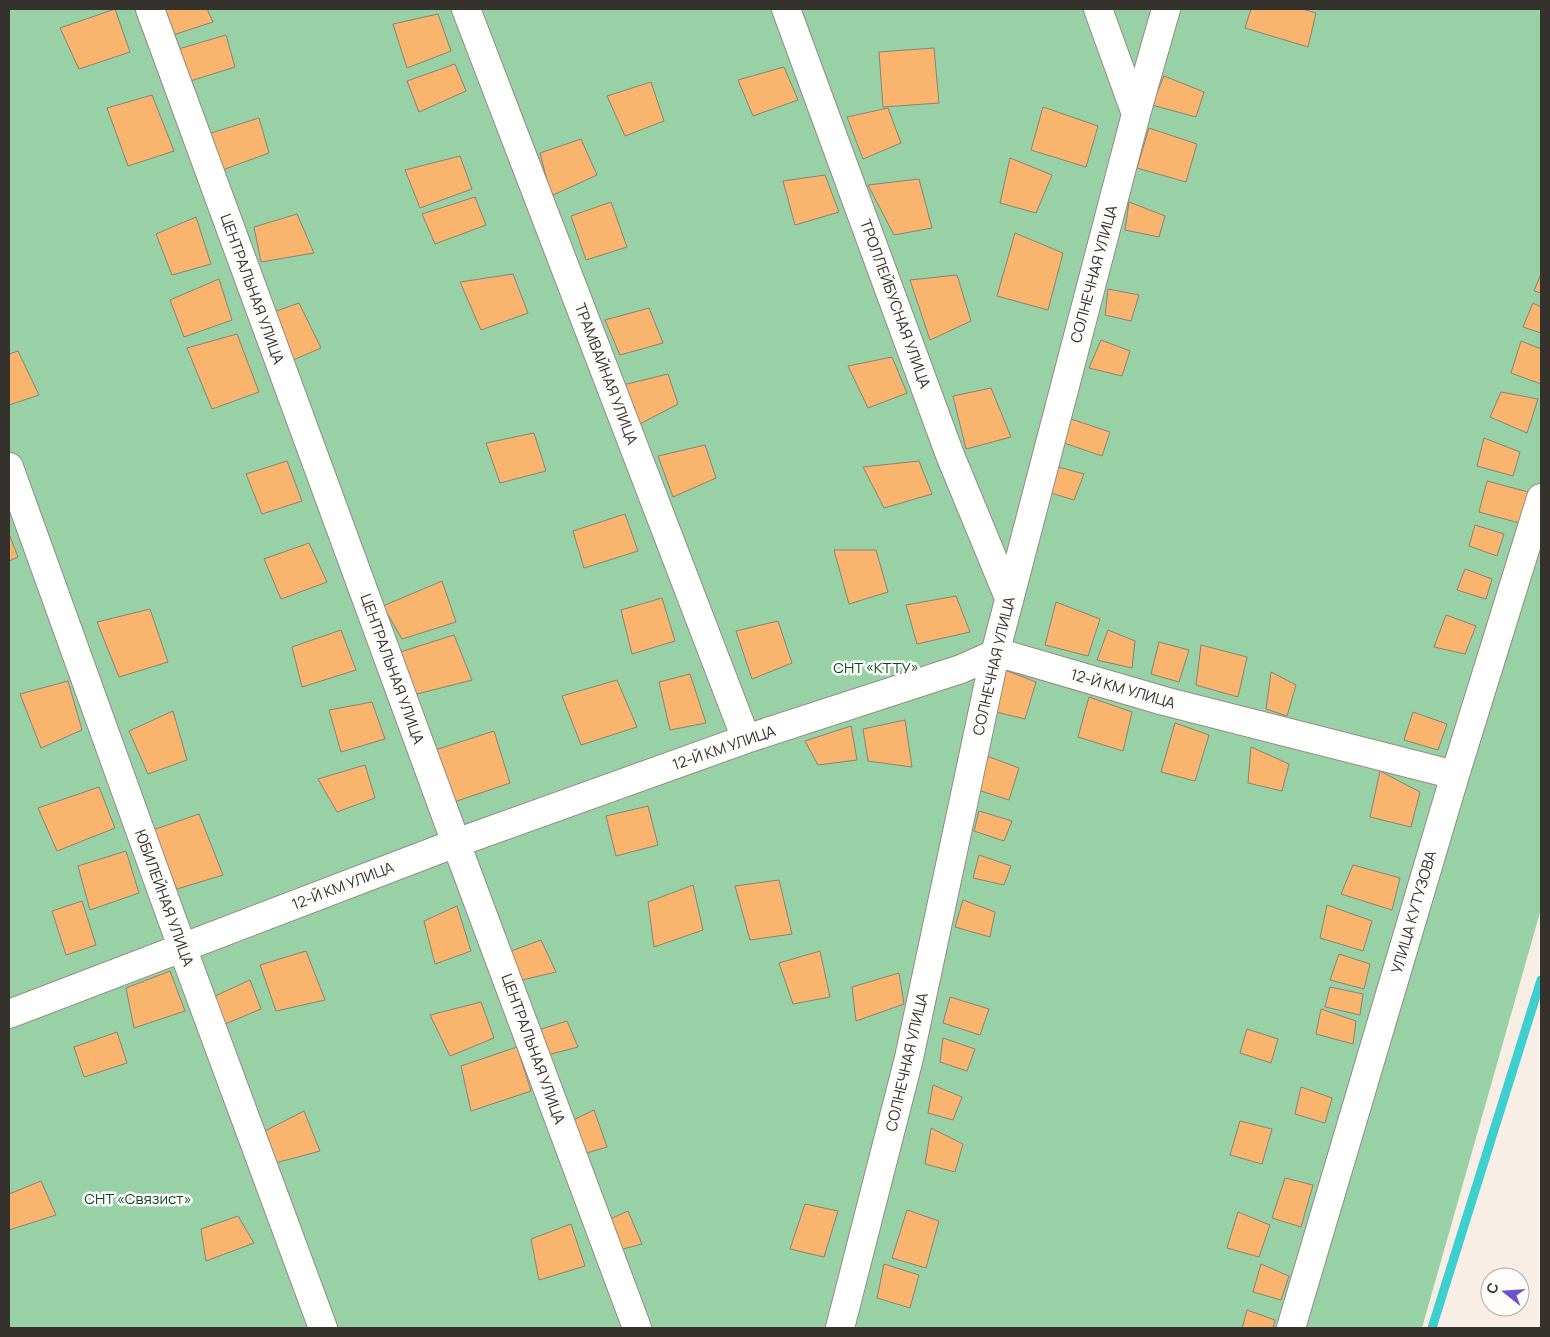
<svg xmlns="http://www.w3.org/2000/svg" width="1550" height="1337" viewBox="0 0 1550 1337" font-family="Manrope,sans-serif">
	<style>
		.green { fill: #99d1a6 }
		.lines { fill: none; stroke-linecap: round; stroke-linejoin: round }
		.stream { stroke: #3dcecf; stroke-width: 9 }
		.building { fill: #f9b56e; stroke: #8a8178 }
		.minor-casing { stroke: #948b82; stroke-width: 30 }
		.minor { stroke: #fff; stroke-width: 28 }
		.labels { text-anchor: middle; stroke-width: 5; stroke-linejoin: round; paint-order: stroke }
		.street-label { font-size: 15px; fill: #35312d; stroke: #fffdfb }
		.park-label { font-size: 15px; fill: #094923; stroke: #fffdfb }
	</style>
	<rect width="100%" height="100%" fill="#f8eee5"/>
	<path class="green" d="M 9,9 L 1541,9 L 1541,909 L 1422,1328 L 9,1328 Z"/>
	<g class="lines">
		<path class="stream" d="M 1432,1328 L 1541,980"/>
	</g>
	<path class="building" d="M 115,9 L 130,52 L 79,69 L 60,28 Z
		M 159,9 L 207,9 L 213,22 L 170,36 Z
		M 1251,9 L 1302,9 L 1316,13 L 1308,47 L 1245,28 Z
		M 438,14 L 451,51 L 407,68 L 393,24 Z
		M 226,35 L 235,67 L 184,83 L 175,50 Z
		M 934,48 L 939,103 L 883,107 L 879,52 Z
		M 455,64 L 466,91 L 419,112 L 407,81 Z
		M 784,67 L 798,100 L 753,116 L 738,80 Z
		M 1164,76 L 1204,92 L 1196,117 L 1152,105 Z
		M 651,82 L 664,121 L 625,136 L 607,96 Z
		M 152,95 L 174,151 L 128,166 L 107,108 Z
		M 1043,107 L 1098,126 L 1086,167 L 1031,150 Z
		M 888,108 L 901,143 L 863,159 L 847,117 Z
		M 259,118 L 269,153 L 217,172 L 205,135 Z
		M 1149,128 L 1197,144 L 1186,182 L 1137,168 Z
		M 581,139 L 597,175 L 551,196 L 540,153 Z
		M 460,156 L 472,189 L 420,208 L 405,170 Z
		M 1010,158 L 1052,175 L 1036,213 L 1000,203 Z
		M 825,175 L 839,212 L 795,225 L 783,181 Z
		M 919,179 L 932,228 L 894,235 L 868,185 Z
		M 475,197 L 486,225 L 435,244 L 422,214 Z
		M 611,202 L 627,247 L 586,260 L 571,216 Z
		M 1129,202 L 1165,216 L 1159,237 L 1125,230 Z
		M 297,214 L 314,253 L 261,262 L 254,227 Z
		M 196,217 L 211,264 L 172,275 L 156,234 Z
		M 1015,233 L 1063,253 L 1048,310 L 997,296 Z
		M 513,274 L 528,313 L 481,330 L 460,282 Z
		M 1541,274 L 1541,293 L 1534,291 Z
		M 957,275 L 971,321 L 930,340 L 910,280 Z
		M 219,279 L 232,320 L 184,337 L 170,300 Z
		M 1108,289 L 1139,295 L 1131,321 L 1105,315 Z
		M 299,303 L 321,348 L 284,364 L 268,314 Z
		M 1533,303 L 1541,307 L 1541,333 L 1523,327 Z
		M 649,308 L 663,343 L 620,355 L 605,320 Z
		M 237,334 L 259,392 L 212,409 L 187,348 Z
		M 1101,340 L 1130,351 L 1122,376 L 1089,368 Z
		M 1521,341 L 1541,349 L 1541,384 L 1511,373 Z
		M 18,351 L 39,395 L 9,405 L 9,354 Z
		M 892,357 L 907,393 L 868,408 L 848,366 Z
		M 668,374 L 678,404 L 632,428 L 623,385 Z
		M 991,388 L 1011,437 L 966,449 L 953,396 Z
		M 1501,392 L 1538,399 L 1527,433 L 1490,417 Z
		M 1071,419 L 1110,432 L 1102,456 L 1064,443 Z
		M 534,433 L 546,471 L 500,483 L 486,443 Z
		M 1484,438 L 1520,452 L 1513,476 L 1477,466 Z
		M 705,445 L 716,478 L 673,497 L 658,456 Z
		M 287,461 L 302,501 L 262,514 L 246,474 Z
		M 919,461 L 932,494 L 884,508 L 863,467 Z
		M 1058,467 L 1084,474 L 1074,500 L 1051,493 Z
		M 1487,481 L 1532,493 L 1523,524 L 1479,512 Z
		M 625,514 L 638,551 L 584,568 L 573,531 Z
		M 1475,525 L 1504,534 L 1497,556 L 1469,546 Z
		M 9,534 L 18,557 L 9,561 Z
		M 309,543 L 327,582 L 281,599 L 264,559 Z
		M 834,550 L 876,550 L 888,592 L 849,604 Z
		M 1465,569 L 1492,579 L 1486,599 L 1457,590 Z
		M 442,581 L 456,622 L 402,639 L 383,606 Z
		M 956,596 L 970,632 L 917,644 L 906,605 Z
		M 662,598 L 675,641 L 632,654 L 621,610 Z
		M 1056,602 L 1100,619 L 1088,656 L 1045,645 Z
		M 150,609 L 168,662 L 119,677 L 97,622 Z
		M 1446,615 L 1476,626 L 1465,654 L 1434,647 Z
		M 778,621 L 792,663 L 752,679 L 736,631 Z
		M 341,630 L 356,670 L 302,687 L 292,647 Z
		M 1108,630 L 1135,641 L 1132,668 L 1097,660 Z
		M 454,635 L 472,680 L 413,695 L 397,653 Z
		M 1159,642 L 1189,650 L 1179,682 L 1151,674 Z
		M 1201,645 L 1247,657 L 1238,697 L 1196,685 Z
		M 1005,670 L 1036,682 L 1025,719 L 996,712 Z
		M 1271,672 L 1296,685 L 1287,716 L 1266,709 Z
		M 690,674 L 706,723 L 670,730 L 659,682 Z
		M 617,680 L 637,727 L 581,745 L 562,696 Z
		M 68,681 L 82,730 L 41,748 L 20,694 Z
		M 1089,697 L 1132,712 L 1123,751 L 1078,737 Z
		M 372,702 L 385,739 L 341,752 L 329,710 Z
		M 173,711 L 187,760 L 148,774 L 129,731 Z
		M 1413,712 L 1447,724 L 1438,750 L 1404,740 Z
		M 905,720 L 912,767 L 868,761 L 863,729 Z
		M 1175,723 L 1209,735 L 1195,781 L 1161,772 Z
		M 851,726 L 857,760 L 818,765 L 805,741 Z
		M 494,731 L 510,783 L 451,803 L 432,751 Z
		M 1251,747 L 1289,764 L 1282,791 L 1248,783 Z
		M 987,756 L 1019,768 L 1009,800 L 978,790 Z
		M 365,765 L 375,798 L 337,812 L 318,779 Z
		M 1380,771 L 1420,792 L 1411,827 L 1370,817 Z
		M 99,787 L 115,828 L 57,851 L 38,808 Z
		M 648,806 L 658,845 L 616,856 L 606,816 Z
		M 979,811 L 1012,821 L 1004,841 L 974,831 Z
		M 199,814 L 223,875 L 177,889 L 150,831 Z
		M 126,851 L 139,893 L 90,910 L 78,866 Z
		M 979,855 L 1011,866 L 1004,885 L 973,878 Z
		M 1353,865 L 1400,878 L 1392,910 L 1341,894 Z
		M 779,880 L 792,934 L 750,940 L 735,886 Z
		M 693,885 L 703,930 L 654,947 L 648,902 Z
		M 963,900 L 995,912 L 990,937 L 955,927 Z
		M 82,901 L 96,945 L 66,955 L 52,911 Z
		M 1327,905 L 1372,921 L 1363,951 L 1320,938 Z
		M 457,906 L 471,951 L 435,964 L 424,921 Z
		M 541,940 L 556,972 L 522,980 L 511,951 Z
		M 306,951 L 325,1000 L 276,1011 L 260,965 Z
		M 820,951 L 830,997 L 793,1004 L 779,963 Z
		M 1339,954 L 1370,964 L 1364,989 L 1330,980 Z
		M 170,971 L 185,1011 L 134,1028 L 126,988 Z
		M 899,973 L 904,1004 L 856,1021 L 852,987 Z
		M 250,980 L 261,1009 L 218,1027 L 204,1001 Z
		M 1330,987 L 1363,994 L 1360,1015 L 1325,1007 Z
		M 950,997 L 989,1009 L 980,1035 L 943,1023 Z
		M 481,1002 L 494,1038 L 450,1056 L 430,1015 Z
		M 1321,1009 L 1356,1021 L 1353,1044 L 1316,1034 Z
		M 567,1021 L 578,1047 L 544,1056 L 535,1031 Z
		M 1247,1029 L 1278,1039 L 1271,1063 L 1240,1053 Z
		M 117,1032 L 127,1063 L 84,1077 L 74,1047 Z
		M 943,1038 L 975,1049 L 967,1071 L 940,1062 Z
		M 517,1047 L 531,1091 L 471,1111 L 461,1066 Z
		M 933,1085 L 962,1097 L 953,1120 L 928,1113 Z
		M 1301,1087 L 1332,1098 L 1325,1123 L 1295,1114 Z
		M 594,1110 L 607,1147 L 580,1155 L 569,1122 Z
		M 304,1111 L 320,1151 L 268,1165 L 255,1136 Z
		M 1240,1121 L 1272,1129 L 1262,1164 L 1230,1155 Z
		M 931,1128 L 963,1144 L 955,1172 L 925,1164 Z
		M 1285,1178 L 1313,1185 L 1301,1227 L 1272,1218 Z
		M 41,1181 L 56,1215 L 9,1230 L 9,1194 Z
		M 805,1204 L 838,1211 L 824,1257 L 790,1249 Z
		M 907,1210 L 939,1221 L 926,1268 L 892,1258 Z
		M 628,1211 L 642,1244 L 619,1250 L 608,1220 Z
		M 1238,1212 L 1270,1225 L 1259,1257 L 1227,1248 Z
		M 238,1216 L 254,1243 L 206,1261 L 201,1229 Z
		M 571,1224 L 585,1266 L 539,1280 L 531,1239 Z
		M 884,1264 L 919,1275 L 910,1308 L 877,1298 Z
		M 1261,1264 L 1289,1276 L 1281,1300 L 1253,1292 Z
		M 1247,1310 L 1275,1320 L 1273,1328 L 1242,1328 Z"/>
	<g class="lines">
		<defs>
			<path id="minor" d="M 150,9 L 456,843 L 637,1328
				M 466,9 L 746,739
				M 786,9 L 950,455 L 1009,598
				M 1098,9 L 1136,114
				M 9,467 L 182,947 L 323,1328
				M 9,1014 L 456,843 L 746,739 L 961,669 L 995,654 L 1010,656 L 1164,701 L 1455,775
				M 840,1328 L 909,1058 L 995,654 L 1136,114 L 1166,9
				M 1291,1328 L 1455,775 L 1541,498"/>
		</defs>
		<use href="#minor" class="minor-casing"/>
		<use href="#minor" class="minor"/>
	</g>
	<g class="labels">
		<g class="street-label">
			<text transform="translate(1094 274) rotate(-75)" y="5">СОЛНЕЧНАЯ УЛИЦА</text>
			<text transform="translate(252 289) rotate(70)" y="5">ЦЕНТРАЛЬНАЯ УЛИЦА</text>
			<text transform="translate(895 304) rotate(70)" y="5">ТРОЛЛЕЙБУСНАЯ УЛИЦА</text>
			<text transform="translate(606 374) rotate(69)" y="5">ТРАМВАЙНАЯ УЛИЦА</text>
			<text transform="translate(994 666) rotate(-77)" y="5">СОЛНЕЧНАЯ УЛИЦА</text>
			<text transform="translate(392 669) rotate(70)" y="5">ЦЕНТРАЛЬНАЯ УЛИЦА</text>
			<text transform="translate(1123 689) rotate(16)" y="5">12-Й КМ УЛИЦА</text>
			<text transform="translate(724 748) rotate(-19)" y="5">12-Й КМ УЛИЦА</text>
			<text transform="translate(343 886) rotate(-21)" y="5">12-Й КМ УЛИЦА</text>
			<text transform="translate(164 898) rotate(70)" y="5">ЮБИЛЕЙНАЯ УЛИЦА</text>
			<text transform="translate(1414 912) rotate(-74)" y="5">УЛИЦА КУТУЗОВА</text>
			<text transform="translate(533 1049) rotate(70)" y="5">ЦЕНТРАЛЬНАЯ УЛИЦА</text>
			<text transform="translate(907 1062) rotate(-77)" y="5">СОЛНЕЧНАЯ УЛИЦА</text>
		</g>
		<g class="park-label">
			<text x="876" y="673">СНТ «КТТУ»</text>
			<text x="138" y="1204">СНТ «Связист»</text>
		</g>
	</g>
	<rect width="1550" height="1337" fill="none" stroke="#35312d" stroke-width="20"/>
	<g transform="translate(1505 1292) rotate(287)"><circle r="24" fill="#fffdfb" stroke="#aeaba9"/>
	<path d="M0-4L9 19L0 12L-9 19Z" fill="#6d50ca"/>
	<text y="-8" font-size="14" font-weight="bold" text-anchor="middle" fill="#35312d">С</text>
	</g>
</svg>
